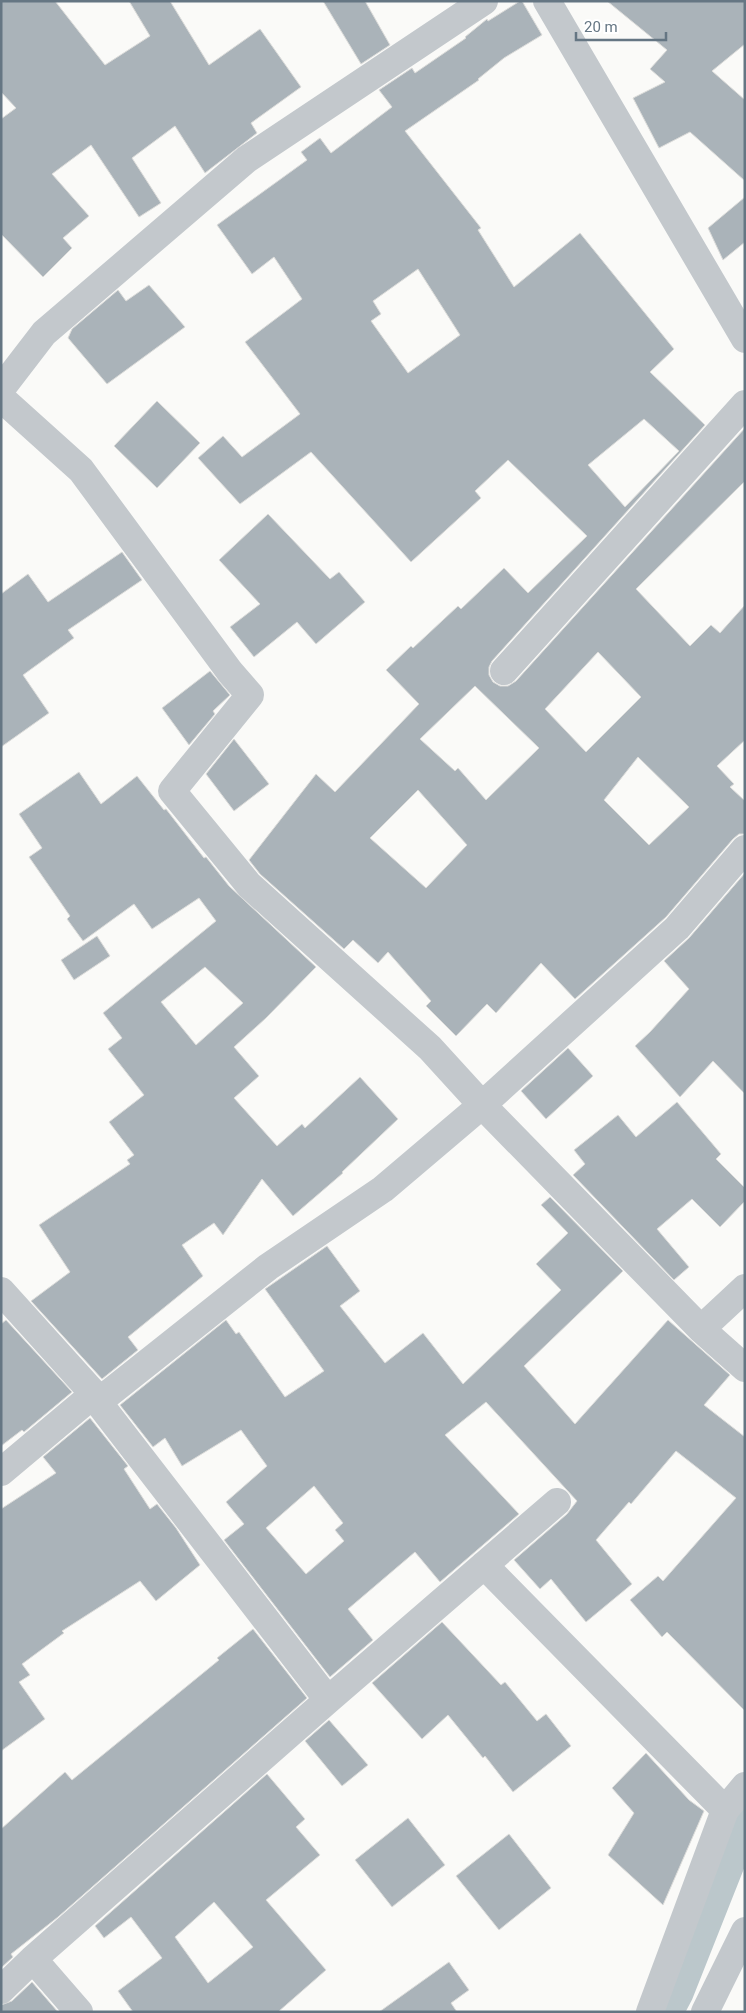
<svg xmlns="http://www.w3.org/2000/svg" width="746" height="2013" viewBox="0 0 746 2013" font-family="Roboto,sans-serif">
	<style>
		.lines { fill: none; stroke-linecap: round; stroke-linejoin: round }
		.canal { stroke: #bbc7cb; stroke-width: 31 }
		.building { fill: #aab3b9; stroke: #dcdcda; fill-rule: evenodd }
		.minor { stroke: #c3c8cc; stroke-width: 28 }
	</style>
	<rect width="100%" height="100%" fill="#fafaf8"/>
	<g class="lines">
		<path class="canal" d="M 668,2012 L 678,1993 L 745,1824"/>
	</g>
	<path class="building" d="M 1,1 L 55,1 L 105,65 L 150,36 L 129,1 L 170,1 L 209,65 L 260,29 L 301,87 L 251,123 L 257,133 L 205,173 L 175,126 L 132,158 L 161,203 L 139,217 L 91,145 L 52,174 L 89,216 L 63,238 L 72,248 L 43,277 L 1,234 L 1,119 L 16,108 L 1,92 Z
		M 323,1 L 365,1 L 390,45 L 361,64 Z
		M 520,1 L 522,1 L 542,35 L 504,58 L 478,79 L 479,80 L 405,131 L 481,228 L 478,230 L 514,287 L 580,233 L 674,349 L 650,372 L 705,425 L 492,661 L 489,667 L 489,675 L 493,682 L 500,686 L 508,686 L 516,681 L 745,428 L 745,481 L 636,589 L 690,646 L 711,625 L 720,633 L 745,605 L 745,740 L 717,766 L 734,784 L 730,787 L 745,801 L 745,834 L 739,834 L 733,839 L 666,917 L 575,999 L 541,963 L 496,1013 L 487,1004 L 456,1036 L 426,1006 L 431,1001 L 388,952 L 378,963 L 353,940 L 344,949 L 260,874 L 249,860 L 316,774 L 335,792 L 419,704 L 386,670 L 411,646 L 413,648 L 458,606 L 461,609 L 504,568 L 528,593 L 587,536 L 508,460 L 475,491 L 481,498 L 411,562 L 311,452 L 240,504 L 198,458 L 223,436 L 242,457 L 300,414 L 245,342 L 302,299 L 274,257 L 252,274 L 217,225 L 307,160 L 301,152 L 320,138 L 331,153 L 392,107 L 379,90 L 412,68 L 415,73 L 466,38 L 465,37 L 487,19 L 488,21 ZM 418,269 L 460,335 L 408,373 L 371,321 L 381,314 L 373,301 ZM 644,419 L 679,451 L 625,507 L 588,465 ZM 598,652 L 641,697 L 586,752 L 545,709 ZM 475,686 L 539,748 L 486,800 L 458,768 L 455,771 L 420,739 ZM 638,757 L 689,807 L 649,845 L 604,800 ZM 418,790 L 467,845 L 426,888 L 370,838 Z
		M 607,1 L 745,1 L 745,44 L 712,71 L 745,100 L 745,181 L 690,132 L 659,148 L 633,98 L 665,82 L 650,69 L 667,50 Z
		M 745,197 L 745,242 L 723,260 L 708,228 Z
		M 149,285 L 185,327 L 107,384 L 68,338 L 72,329 L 118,290 L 126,301 Z
		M 157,401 L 200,443 L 157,488 L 114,446 Z
		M 268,514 L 330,579 L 339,572 L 365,602 L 316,644 L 297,622 L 254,657 L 230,627 L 260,604 L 219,560 Z
		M 122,552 L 142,580 L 68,630 L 74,638 L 23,675 L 49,713 L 1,747 L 1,594 L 28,574 L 48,602 Z
		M 210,671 L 230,695 L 213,711 L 215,714 L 189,745 L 162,708 Z
		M 234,739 L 269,784 L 234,811 L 206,774 Z
		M 79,772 L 101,804 L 137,776 L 164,810 L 166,809 L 204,858 L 206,857 L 229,886 L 316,967 L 266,1018 L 234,1047 L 259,1076 L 234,1098 L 277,1146 L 302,1124 L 305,1128 L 360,1077 L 398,1119 L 342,1172 L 343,1173 L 293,1216 L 262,1179 L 223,1235 L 214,1223 L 182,1245 L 203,1276 L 128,1337 L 138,1350 L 102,1379 L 31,1301 L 70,1272 L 39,1225 L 130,1164 L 127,1160 L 134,1155 L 109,1122 L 144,1095 L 108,1049 L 122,1038 L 103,1013 L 216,921 L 199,898 L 152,929 L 134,904 L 83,941 L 67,919 L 70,916 L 29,857 L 42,848 L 19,814 ZM 205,967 L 243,1003 L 196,1045 L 161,1002 Z
		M 745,873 L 745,1094 L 713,1061 L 680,1097 L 635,1046 L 650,1032 L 689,989 L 664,961 L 689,938 Z
		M 97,936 L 110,956 L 74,980 L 61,960 Z
		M 568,1048 L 593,1076 L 546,1119 L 521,1091 Z
		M 677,1102 L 721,1154 L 716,1159 L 745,1188 L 745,1201 L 720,1227 L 692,1199 L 657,1229 L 689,1267 L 674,1280 L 573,1175 L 585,1164 L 574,1150 L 618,1115 L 636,1137 Z
		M 550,1197 L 623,1271 L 524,1366 L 575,1424 L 668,1320 L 730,1375 L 704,1405 L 745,1437 L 745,1711 L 667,1632 L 662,1637 L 630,1600 L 658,1576 L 663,1581 L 736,1498 L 676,1451 L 631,1504 L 629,1502 L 596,1540 L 632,1584 L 586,1622 L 551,1579 L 540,1589 L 514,1560 L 567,1514 L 577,1501 L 486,1402 L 445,1435 L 519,1514 L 440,1582 L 415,1552 L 348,1609 L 373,1640 L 330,1677 L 224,1540 L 244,1524 L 226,1502 L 267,1466 L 241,1430 L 182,1466 L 165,1438 L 153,1447 L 120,1405 L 226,1320 L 236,1334 L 239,1332 L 285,1397 L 324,1371 L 265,1289 L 327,1246 L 360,1291 L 340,1306 L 385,1363 L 423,1333 L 463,1384 L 561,1290 L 536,1264 L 568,1233 L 541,1205 ZM 314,1486 L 343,1523 L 335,1530 L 344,1541 L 306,1574 L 266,1528 Z
		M 6,1320 L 72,1392 L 24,1432 L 22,1430 L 1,1446 L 1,1324 Z
		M 90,1418 L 128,1466 L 124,1469 L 150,1509 L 157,1504 L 176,1528 L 200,1565 L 156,1601 L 140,1581 L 62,1631 L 64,1633 L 22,1664 L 30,1675 L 19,1682 L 45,1719 L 1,1751 L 1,1509 L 56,1473 L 43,1457 Z
		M 442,1622 L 501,1685 L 505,1682 L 537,1721 L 546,1714 L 571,1746 L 513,1792 L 485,1756 L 483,1758 L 448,1715 L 422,1739 L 372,1683 Z
		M 253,1629 L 307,1698 L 58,1917 L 11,1954 L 13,1957 L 1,1968 L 1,1829 L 65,1772 L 72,1780 L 219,1660 L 217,1658 Z
		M 329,1720 L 368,1765 L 342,1786 L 305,1741 Z
		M 646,1753 L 689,1800 L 704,1811 L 663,1905 L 608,1855 L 634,1813 L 612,1788 Z
		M 267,1774 L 305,1819 L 296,1827 L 320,1855 L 266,1900 L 326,1970 L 278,2012 L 133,2012 L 118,1991 L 162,1958 L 131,1917 L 104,1938 L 95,1926 ZM 214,1902 L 253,1947 L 208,1983 L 175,1937 Z
		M 408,1818 L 445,1865 L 392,1907 L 355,1860 Z
		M 509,1834 L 551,1888 L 499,1930 L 456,1876 Z
		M 449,1962 L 469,1990 L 451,2003 L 457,2012 L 379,2012 Z
		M 32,1982 L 58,2012 L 1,2012 L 1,2005 L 12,2001 Z"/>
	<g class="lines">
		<path class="minor" d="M 547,1 L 745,339
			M 1,389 L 44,333 L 247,159 L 484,1
			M 1,398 L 81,470 L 230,672 L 250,695 L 172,791 L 249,885 L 430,1048 L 482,1105 L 701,1329 L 745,1368
			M 504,671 L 745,404
			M 1,1291 L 94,1394
			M 701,1329 L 745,1288
			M 98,1402 L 328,1700
			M 1,1472 L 94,1394 L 98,1402 L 268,1267 L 383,1189 L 482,1105 L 677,928 L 745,849
			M 484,1565 L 725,1810
			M 33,1959 L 79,2012
			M 1,1990 L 33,1959 L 328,1700 L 557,1502
			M 650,2012 L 725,1810 L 745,1786
			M 705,2012 L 745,1931"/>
	</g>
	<rect width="746" height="2013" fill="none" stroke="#657683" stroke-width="5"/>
	<path d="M576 32v8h90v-8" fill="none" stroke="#657683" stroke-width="2.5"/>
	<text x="584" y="32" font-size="15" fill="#657683" stroke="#ffffff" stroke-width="4" paint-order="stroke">20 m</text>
</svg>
